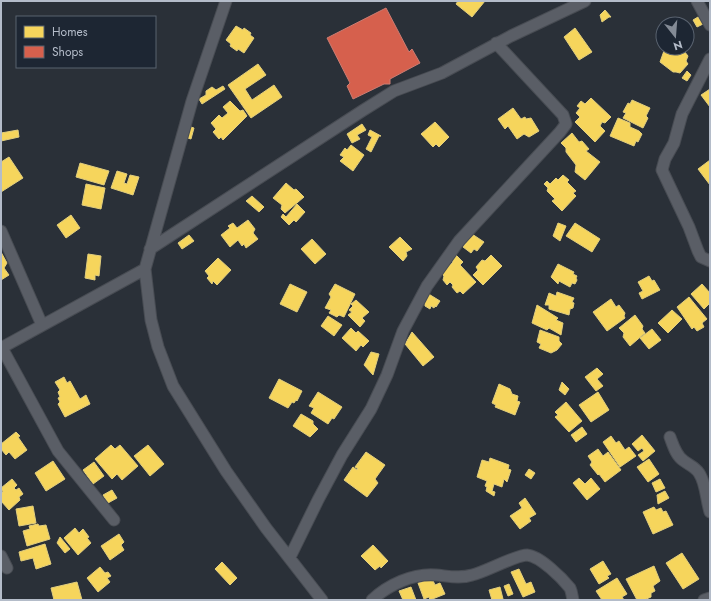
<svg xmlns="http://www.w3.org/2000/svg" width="711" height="601" viewBox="0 0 711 601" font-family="Jost,sans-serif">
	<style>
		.homes { fill: #f6d55c; stroke: #e2ce7d }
		.shops { fill: #d6604d; stroke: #cc7c72 }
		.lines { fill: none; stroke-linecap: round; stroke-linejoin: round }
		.street-casing { stroke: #484c53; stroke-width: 13 }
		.street { stroke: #5a5e66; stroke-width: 11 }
	</style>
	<rect width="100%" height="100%" fill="#2a3038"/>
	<path class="homes" d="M 458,1 L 485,1 L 472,17 L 456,4 Z
		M 605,10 L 611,17 L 609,17 L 602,22 L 600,15 Z
		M 698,17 L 703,24 L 697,27 L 693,20 Z
		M 236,26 L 243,30 L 244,28 L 251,33 L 250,35 L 254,38 L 244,53 L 238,49 L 237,51 L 230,46 L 231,44 L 226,40 Z
		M 575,28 L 592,52 L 579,60 L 564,37 Z
		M 665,48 L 669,50 L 670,48 L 680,48 L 681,50 L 679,52 L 682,54 L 684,51 L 688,56 L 686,61 L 688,64 L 680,73 L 676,72 L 673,72 L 660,62 Z
		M 258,64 L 266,75 L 245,89 L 252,100 L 274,85 L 282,97 L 251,118 L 228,85 Z
		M 687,71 L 691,75 L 687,81 L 682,78 Z
		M 223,86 L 225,89 L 202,104 L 199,99 L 206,95 L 206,91 L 212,87 L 216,90 Z
		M 710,89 L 710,107 L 701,95 Z
		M 591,98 L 611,117 L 605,123 L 602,122 L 600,126 L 605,131 L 595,142 L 575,122 L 580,117 L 576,113 L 580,108 L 577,106 L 581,101 L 585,104 Z
		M 632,100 L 650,108 L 646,116 L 648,118 L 643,128 L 623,118 L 626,113 L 623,112 L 628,103 L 630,104 Z
		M 230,101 L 240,111 L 243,110 L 247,116 L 223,140 L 221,137 L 219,139 L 213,132 L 216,129 L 211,123 L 219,115 L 222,118 L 228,113 L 223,107 Z
		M 513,108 L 521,119 L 525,117 L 526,119 L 531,118 L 539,131 L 529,137 L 524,134 L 517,139 L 508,126 L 505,129 L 498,119 Z
		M 618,118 L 630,123 L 630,127 L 639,131 L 642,134 L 638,142 L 636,141 L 634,146 L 610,136 Z
		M 435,122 L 449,137 L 439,147 L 436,144 L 433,147 L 421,134 Z
		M 362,124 L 366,130 L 357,135 L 360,139 L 352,143 L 347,134 Z
		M 188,126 L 194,128 L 191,139 L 184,137 Z
		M 18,130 L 19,137 L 1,141 L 1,133 Z
		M 370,130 L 381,136 L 379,136 L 371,152 L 366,149 L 372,137 L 368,135 Z
		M 572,133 L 579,142 L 582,141 L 589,149 L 586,151 L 600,162 L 585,180 L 575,172 L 576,165 L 566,152 L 566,148 L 561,143 Z
		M 351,145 L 364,155 L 353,171 L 340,161 L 344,157 L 340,155 L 345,148 L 347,150 Z
		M 9,157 L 23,178 L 1,192 L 1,162 Z
		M 710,160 L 710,185 L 698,169 Z
		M 80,163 L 109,171 L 104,185 L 76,177 Z
		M 117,171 L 127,174 L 124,183 L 127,184 L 130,175 L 139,177 L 133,195 L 111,188 Z
		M 563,175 L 569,180 L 567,182 L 576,191 L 573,193 L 576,196 L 562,211 L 552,201 L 555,199 L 547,191 L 548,188 L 544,184 L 547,181 L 550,184 L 556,178 L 558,180 Z
		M 286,183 L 294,190 L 296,189 L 304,197 L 285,213 L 281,209 L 282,205 L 273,198 Z
		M 86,184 L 105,188 L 101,209 L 82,205 Z
		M 252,196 L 264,207 L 259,212 L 246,201 Z
		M 297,204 L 305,212 L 296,222 L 294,220 L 289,225 L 281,217 L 283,214 L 286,217 Z
		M 71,215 L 80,228 L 66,238 L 57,225 Z
		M 248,220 L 255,229 L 253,233 L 258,239 L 246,248 L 244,244 L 242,246 L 238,240 L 230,247 L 221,235 L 230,228 L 228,226 L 233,223 L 237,228 Z
		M 558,223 L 566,226 L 560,241 L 553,236 Z
		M 575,223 L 600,239 L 592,252 L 566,236 Z
		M 472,234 L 484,242 L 477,251 L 474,249 L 471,253 L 463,247 Z
		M 189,235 L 194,241 L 182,249 L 178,243 Z
		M 400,237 L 412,249 L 406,252 L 407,256 L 403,261 L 389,247 Z
		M 312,239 L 326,254 L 315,264 L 301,249 Z
		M 1,252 L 7,263 L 4,268 L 9,275 L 1,280 Z
		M 88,254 L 101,256 L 99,276 L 95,275 L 95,280 L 85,278 Z
		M 456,255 L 463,262 L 460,265 L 476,282 L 463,294 L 460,291 L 457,293 L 452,287 L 453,285 L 450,282 L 447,285 L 443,280 L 444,276 L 441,273 L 453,262 L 451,260 Z
		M 491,255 L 502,266 L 483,285 L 473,275 L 478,270 L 476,267 L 482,260 L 485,261 Z
		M 218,258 L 231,270 L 217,285 L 213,281 L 212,284 L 207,278 L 209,276 L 205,271 Z
		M 558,264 L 574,272 L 573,274 L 577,276 L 576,278 L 577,280 L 575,284 L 572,283 L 570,287 L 559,281 L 558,284 L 551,277 Z
		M 649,276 L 652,281 L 654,280 L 660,290 L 642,299 L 639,293 L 643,291 L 638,282 Z
		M 290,284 L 307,292 L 297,312 L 280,304 Z
		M 335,284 L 355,294 L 344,317 L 339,315 L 337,317 L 329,313 L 331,310 L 325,308 L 331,297 L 329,294 Z
		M 702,284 L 710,293 L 710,303 L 704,309 L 691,294 Z
		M 557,292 L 574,298 L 572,302 L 574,303 L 573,308 L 570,309 L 569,315 L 549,309 L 549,305 L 545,305 L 549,293 L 556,296 Z
		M 427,293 L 440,301 L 436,307 L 435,306 L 434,308 L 431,306 L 430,309 L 425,306 L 425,304 L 422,302 Z
		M 689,297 L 707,319 L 702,323 L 704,327 L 697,331 L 694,327 L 692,329 L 677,307 Z
		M 611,299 L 616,307 L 619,305 L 625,313 L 624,316 L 625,318 L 607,331 L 593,312 Z
		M 356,300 L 369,312 L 362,318 L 365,321 L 360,327 L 348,315 L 352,312 L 349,310 L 353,306 L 351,304 Z
		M 537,305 L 558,318 L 556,320 L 563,323 L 561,335 L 549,328 L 547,330 L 532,323 Z
		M 672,310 L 682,319 L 668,333 L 658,323 Z
		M 635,315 L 643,326 L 642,329 L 645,333 L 630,346 L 623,337 L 624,333 L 619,328 Z
		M 328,316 L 342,325 L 334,336 L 321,326 Z
		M 351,328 L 356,333 L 358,331 L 369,341 L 363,347 L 361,345 L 356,351 L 342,338 Z
		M 652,329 L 661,340 L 649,349 L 640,338 Z
		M 540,330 L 559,337 L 559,341 L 562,344 L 557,350 L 551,353 L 539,348 L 541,344 L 537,342 Z
		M 412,332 L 434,357 L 423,366 L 405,344 Z
		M 371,352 L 379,354 L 373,375 L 364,365 Z
		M 597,368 L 603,374 L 597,379 L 603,386 L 596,391 L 585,377 Z
		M 64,377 L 67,383 L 70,381 L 80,399 L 86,395 L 90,404 L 65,417 L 58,404 L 60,402 L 58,398 L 60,397 L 58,392 L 60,390 L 55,382 Z
		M 279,379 L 302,391 L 297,401 L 296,400 L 294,403 L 292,402 L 288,408 L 269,398 Z
		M 562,382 L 569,389 L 565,395 L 559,390 Z
		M 499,384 L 510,389 L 512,394 L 518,396 L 517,401 L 520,402 L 515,415 L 495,407 L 496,405 L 492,403 Z
		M 318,392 L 342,407 L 334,419 L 332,418 L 328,424 L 311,413 L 314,408 L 309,406 Z
		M 598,392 L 609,410 L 591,422 L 579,405 Z
		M 566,402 L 582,421 L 569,432 L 555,417 L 558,415 L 555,412 Z
		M 301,414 L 313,421 L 313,424 L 318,429 L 310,437 L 293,426 Z
		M 582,427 L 587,434 L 576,442 L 571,435 Z
		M 16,432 L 20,436 L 18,437 L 27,450 L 15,459 L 9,452 L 6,455 L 1,449 L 1,444 Z
		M 642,435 L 655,451 L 643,461 L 638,455 L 644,451 L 642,448 L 638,451 L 632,444 Z
		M 611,436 L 616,443 L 619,441 L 625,450 L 629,447 L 636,456 L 620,467 L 603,442 Z
		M 111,445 L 115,449 L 120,445 L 138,466 L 122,480 L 117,474 L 112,479 L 95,459 Z
		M 148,445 L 164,464 L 150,476 L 134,456 Z
		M 598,449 L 603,456 L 608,452 L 621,470 L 605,482 L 599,474 L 598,475 L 590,465 L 592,462 L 588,456 Z
		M 366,452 L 385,465 L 375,479 L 378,483 L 367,497 L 344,480 L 353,467 L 357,470 L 358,469 L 355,467 Z
		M 490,458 L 509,465 L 508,469 L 511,470 L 507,482 L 504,479 L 502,487 L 494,484 L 492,491 L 495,492 L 494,496 L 486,491 L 487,487 L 485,486 L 487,481 L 477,477 L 482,460 L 489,462 Z
		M 649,459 L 659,474 L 648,482 L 637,467 Z
		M 53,461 L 65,479 L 46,491 L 35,473 Z
		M 94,462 L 104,476 L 93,484 L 83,470 Z
		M 529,469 L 535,473 L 531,479 L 525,475 Z
		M 579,478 L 585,484 L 591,478 L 600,489 L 587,500 L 573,483 Z
		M 12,479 L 17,485 L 14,488 L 16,490 L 19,488 L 23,494 L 19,497 L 20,500 L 9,510 L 1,501 L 1,494 L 3,492 L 1,488 Z
		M 660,479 L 665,488 L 656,492 L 652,483 Z
		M 112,490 L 117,498 L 108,503 L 103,495 Z
		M 665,491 L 669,498 L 658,504 L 657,495 Z
		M 525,498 L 536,514 L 529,518 L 531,521 L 520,529 L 510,516 L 522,508 L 519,503 Z
		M 33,506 L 36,523 L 19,526 L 16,509 Z
		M 654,507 L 656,510 L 661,508 L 663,512 L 666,511 L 673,525 L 653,534 L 643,512 Z
		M 38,524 L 39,526 L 46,525 L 50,539 L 27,546 L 23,531 L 30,529 L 29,526 Z
		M 75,528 L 79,533 L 83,529 L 89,537 L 87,538 L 91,543 L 78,555 L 64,538 Z
		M 119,534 L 124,542 L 121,545 L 124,550 L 110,560 L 101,546 Z
		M 60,537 L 70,549 L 65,553 L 57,543 Z
		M 45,544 L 51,564 L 36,569 L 33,558 L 21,561 L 19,552 Z
		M 373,545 L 388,561 L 381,568 L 380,566 L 375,570 L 361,556 Z
		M 682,553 L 699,579 L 683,589 L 666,563 Z
		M 603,561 L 611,574 L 607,576 L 609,578 L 599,584 L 590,569 Z
		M 222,562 L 237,578 L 230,585 L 215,569 Z
		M 654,566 L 660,581 L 653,586 L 655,591 L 651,593 L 651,597 L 644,600 L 637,600 L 626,579 Z
		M 100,567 L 105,573 L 108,572 L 111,576 L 107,578 L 110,582 L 98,592 L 87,578 Z
		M 519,569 L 526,584 L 531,582 L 535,592 L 523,597 L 511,572 Z
		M 431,576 L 435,585 L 440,583 L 445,594 L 430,600 L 429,597 L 424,599 L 418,583 L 422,582 L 421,578 Z
		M 617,578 L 627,594 L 622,597 L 624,600 L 602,600 L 596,591 Z
		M 77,582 L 82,600 L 54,600 L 51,588 Z
		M 509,584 L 513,594 L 508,596 L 504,586 Z
		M 411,587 L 416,600 L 403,600 L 399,591 Z
		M 500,587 L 503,599 L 492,600 L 489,590 Z"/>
	<path class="shops" d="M 386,8 L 409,52 L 412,49 L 420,63 L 390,79 L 390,84 L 384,84 L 353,99 L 347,86 L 350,83 L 327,38 Z"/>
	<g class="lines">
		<defs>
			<path id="street" d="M 226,1 L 192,101 L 145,269 L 151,320 L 158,347 L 173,386 L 226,471 L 266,528 L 322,600
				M 697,1 L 710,25
				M 710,59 L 682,114 L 674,143 L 665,159 L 662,170 L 689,227 L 698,251 L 701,257 L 710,261
				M 1,231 L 42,325
				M 150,249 L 362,111 L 394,91 L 442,73 L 511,36 L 585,1
				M 1,348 L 145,269
				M 2,348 L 58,451 L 114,520
				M 670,437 C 673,445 676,456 684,461 C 689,465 695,467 699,473 C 706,483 706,499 710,512
				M 1,556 L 7,568
				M 290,557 L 318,500 L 342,455 L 371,409 L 387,375 L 403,331 L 427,286 L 459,241 L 560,132 L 566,124 L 563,115 L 496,43
				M 372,600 C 388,585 413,573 436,575 C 448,576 460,579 472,575 C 485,572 516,555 527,555 C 540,556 562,578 570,588 C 572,592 572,596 573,600
				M 704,600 L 710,598"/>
		</defs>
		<use href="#street" class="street-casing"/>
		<use href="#street" class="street"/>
	</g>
	<rect width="711" height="601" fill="none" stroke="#b4bcc9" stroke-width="4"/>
	<rect x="16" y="16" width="140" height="52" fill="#1d2633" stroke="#59626f"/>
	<rect x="24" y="26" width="20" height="12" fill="#f6d55c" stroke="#59626f"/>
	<text x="52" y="36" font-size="12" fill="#b4bcc9">Homes</text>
	<rect x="24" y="46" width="20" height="12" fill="#d6604d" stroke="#59626f"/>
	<text x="52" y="56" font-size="12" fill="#b4bcc9">Shops</text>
	<g transform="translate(675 36) rotate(163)"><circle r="19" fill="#1d2633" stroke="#59626f"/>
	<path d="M0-3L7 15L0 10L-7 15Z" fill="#848b96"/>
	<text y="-6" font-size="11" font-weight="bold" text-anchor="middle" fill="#b4bcc9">N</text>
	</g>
</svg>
